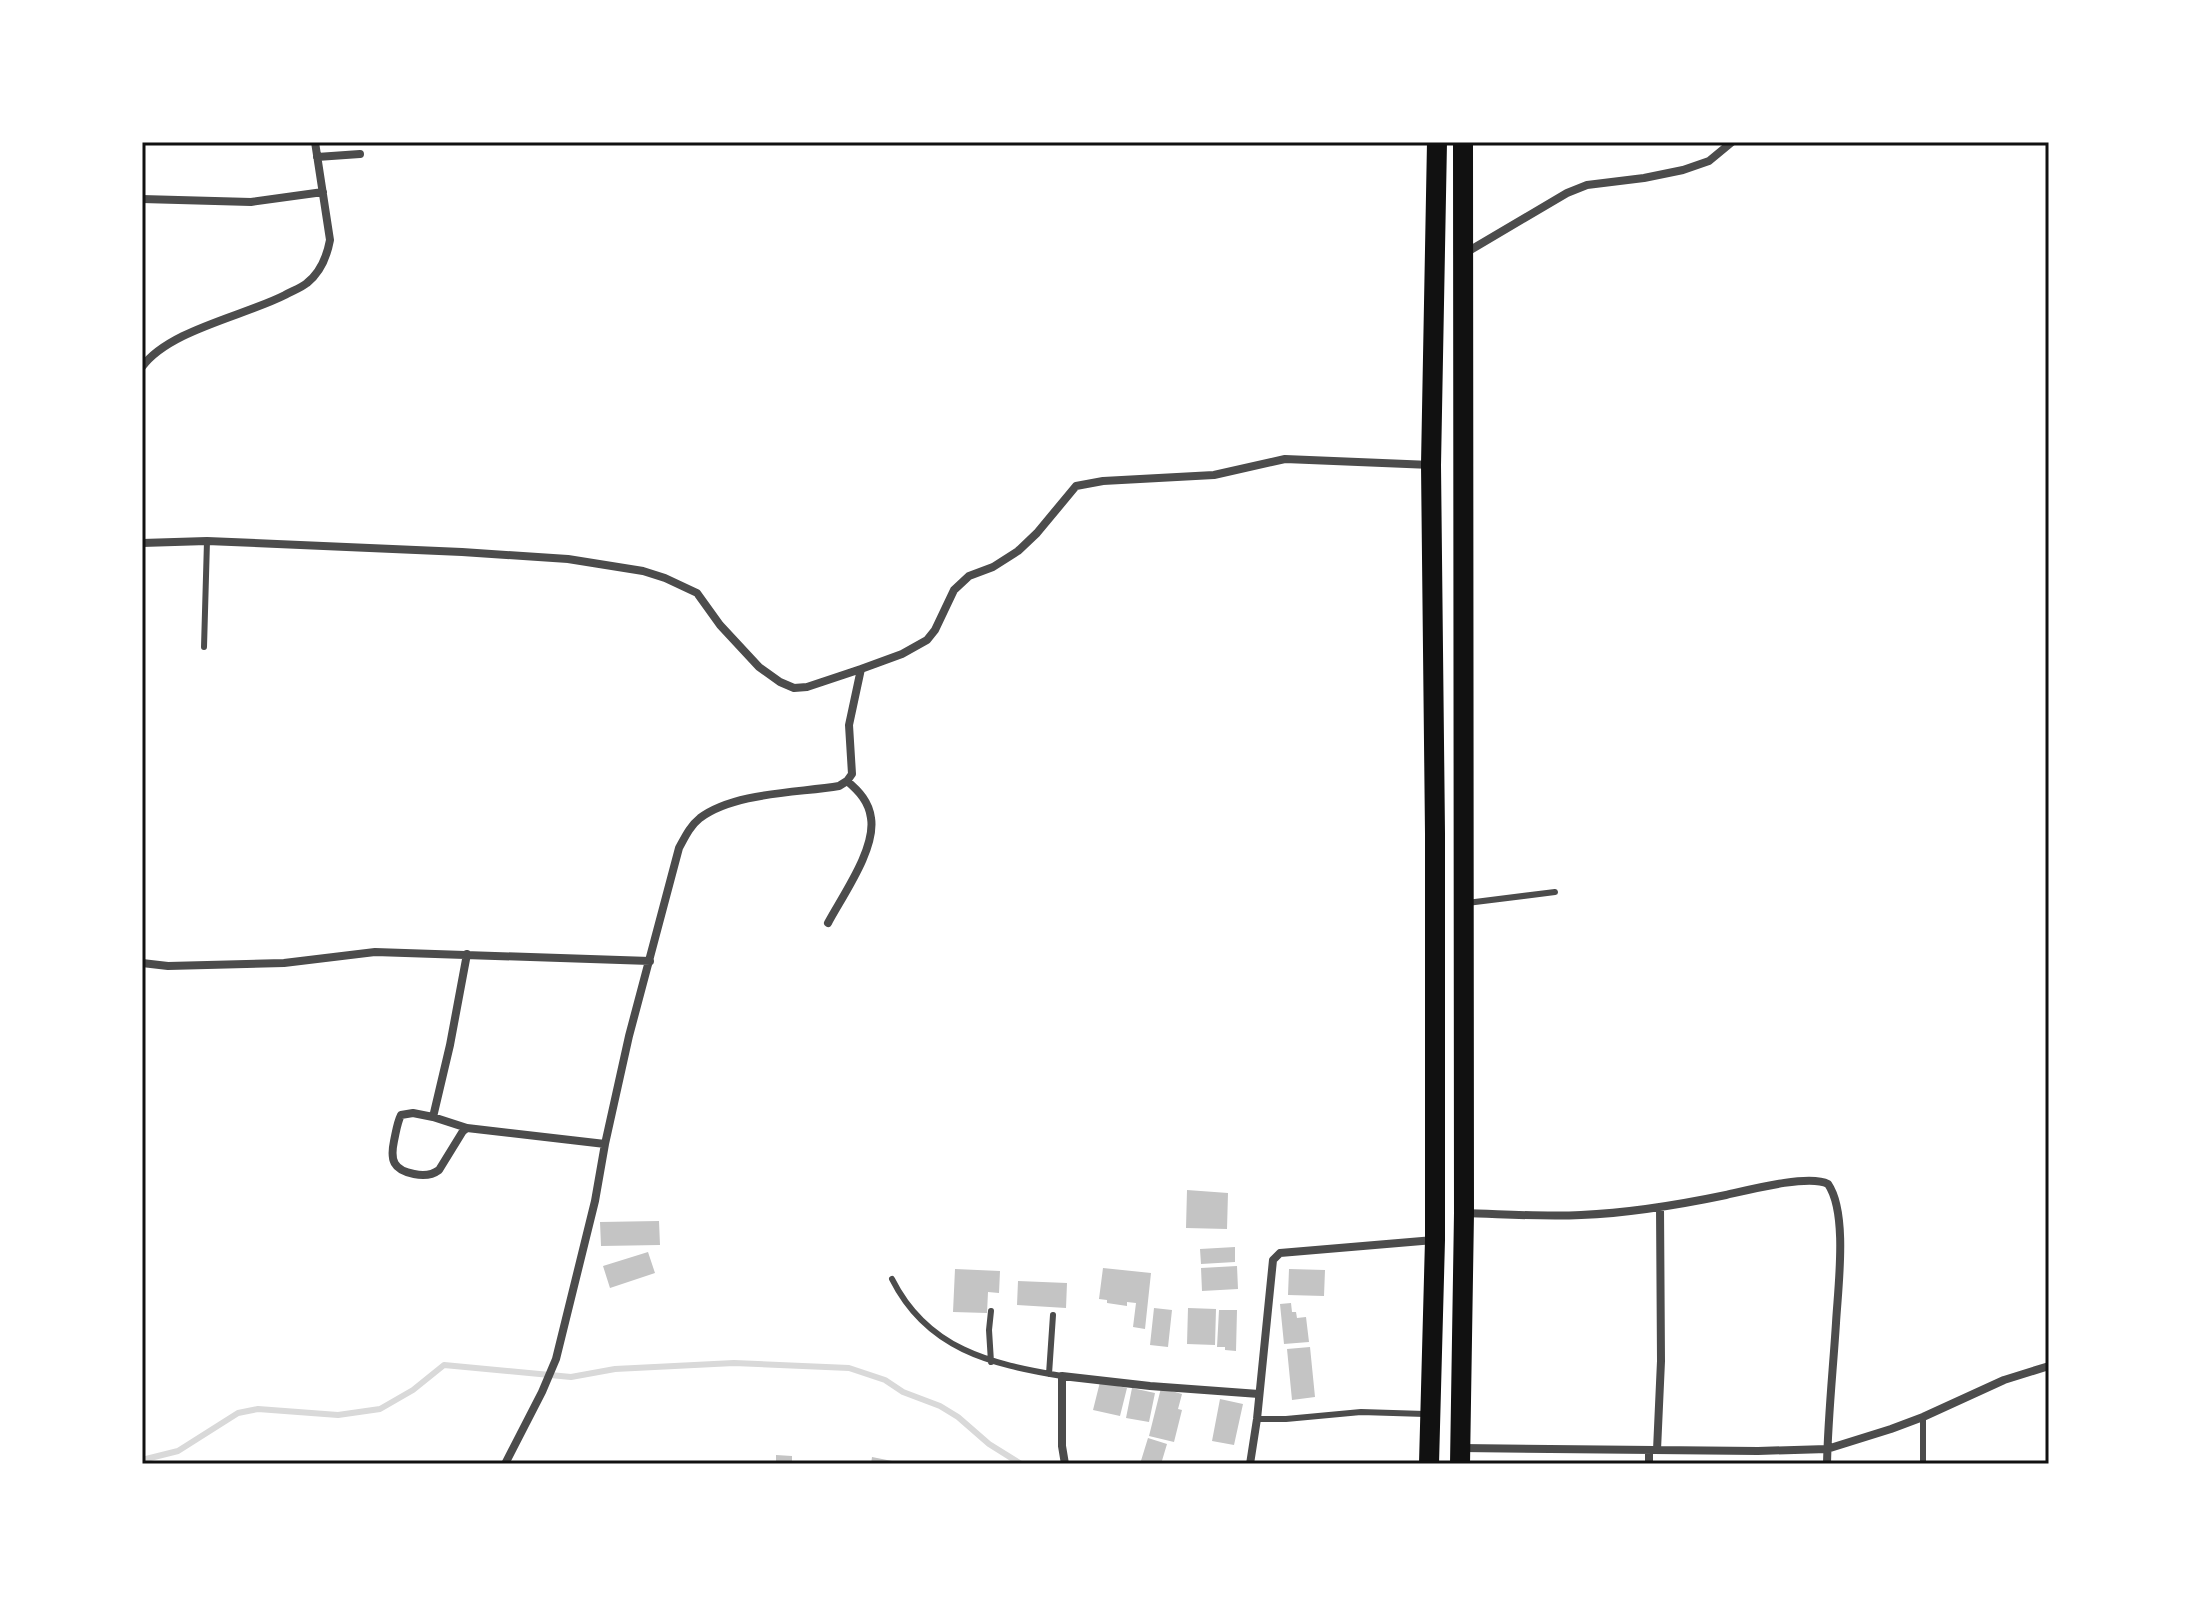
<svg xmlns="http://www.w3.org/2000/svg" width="2191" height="1606" viewBox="0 0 2191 1606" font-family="'Work Sans',sans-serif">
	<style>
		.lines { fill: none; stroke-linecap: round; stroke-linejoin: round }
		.stream { stroke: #d9d9d9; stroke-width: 6 }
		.building { fill: #c4c4c4 }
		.service { stroke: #4c4c4c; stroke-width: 6 }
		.minor { stroke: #4c4c4c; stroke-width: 8 }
		.trunk { stroke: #111; stroke-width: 20 }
		.neatline { fill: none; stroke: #111; stroke-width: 3 }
	</style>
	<rect width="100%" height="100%" fill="#fff"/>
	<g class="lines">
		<path class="stream" d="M 142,1460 L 178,1451 L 238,1413 L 258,1409 L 338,1415 L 380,1409 L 413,1390 L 444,1365 L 571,1377 L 615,1369 L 734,1363 L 849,1368 L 885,1380 L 903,1392 L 940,1406 L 958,1417 L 989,1444 L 1021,1464"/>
	</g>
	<path class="building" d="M 1187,1190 L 1228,1193 L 1227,1229 L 1186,1228 Z
		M 659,1221 L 660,1245 L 601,1246 L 600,1222 Z
		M 1235,1247 L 1235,1262 L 1201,1264 L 1200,1249 Z
		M 648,1252 L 655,1273 L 610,1288 L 603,1266 Z
		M 1237,1266 L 1238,1289 L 1202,1291 L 1201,1268 Z
		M 1103,1268 L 1151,1273 L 1145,1329 L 1133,1327 L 1136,1303 L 1127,1302 L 1127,1306 L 1107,1303 L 1107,1300 L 1099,1299 Z
		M 955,1269 L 1000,1271 L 999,1293 L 988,1292 L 987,1313 L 953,1312 Z
		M 1289,1269 L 1325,1270 L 1324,1296 L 1288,1295 Z
		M 1018,1281 L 1067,1283 L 1066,1308 L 1017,1305 Z
		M 1291,1303 L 1292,1312 L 1296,1312 L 1297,1318 L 1306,1317 L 1309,1342 L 1284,1344 L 1280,1304 Z
		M 1154,1308 L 1172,1310 L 1168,1347 L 1150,1345 Z
		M 1188,1308 L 1216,1309 L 1215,1345 L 1187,1344 Z
		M 1219,1310 L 1237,1310 L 1236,1351 L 1225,1350 L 1225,1347 L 1217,1347 Z
		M 1310,1347 L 1315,1397 L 1292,1400 L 1287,1349 Z
		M 1100,1382 L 1127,1388 L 1120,1416 L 1093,1410 Z
		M 1132,1388 L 1155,1393 L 1149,1422 L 1126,1418 Z
		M 1161,1388 L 1182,1394 L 1178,1409 L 1182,1410 L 1174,1442 L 1149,1436 Z
		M 1220,1399 L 1243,1404 L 1234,1445 L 1212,1441 Z
		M 1148,1438 L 1167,1444 L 1161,1464 L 1140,1464 Z
		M 776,1455 L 792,1456 L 792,1464 L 776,1464 Z
		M 872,1457 L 892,1461 L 892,1464 L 871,1464 Z"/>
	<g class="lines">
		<path class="service" d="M 204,647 L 207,541
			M 1467,903 L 1555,892
			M 892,1279 C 927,1349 990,1364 1062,1376
			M 991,1311 L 989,1330 L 991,1362
			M 1049,1374 L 1053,1315
			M 1923,1417 L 1923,1464
			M 1257,1419 L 1286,1419 L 1361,1412 L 1425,1414"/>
		<path class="minor" d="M 317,157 L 360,154
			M 142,199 L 251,202 L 323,192
			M 1467,252 L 1567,193 L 1587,185 L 1644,178 L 1683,170 L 1709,161 L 1732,142
			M 142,367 C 169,330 244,316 285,295 C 292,291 301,288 307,283 C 321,272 327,256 330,240 L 315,142
			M 142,543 L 207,541 L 462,552 L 568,559 L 643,571 L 665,578 L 697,593 L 720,625 L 759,667 L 780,682 L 794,688 L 807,687 L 861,669
			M 828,923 C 843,895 876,849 871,818 C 869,802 859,791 847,781
			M 467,954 L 450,1045 L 433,1117 L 413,1113 L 401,1115 C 397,1123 396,1132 394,1141 C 390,1160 393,1170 414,1174 C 423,1176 431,1176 439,1170 L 463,1131 L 467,1128 L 605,1144
			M 142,963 L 168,966 L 284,963 L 375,952 L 650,961
			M 433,1117 L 467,1128
			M 1464,1213 C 1503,1214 1542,1217 1581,1215 C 1630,1213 1678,1205 1726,1195 C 1748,1190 1809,1174 1828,1184 C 1848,1213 1838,1287 1836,1323 C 1833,1370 1828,1417 1827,1464
			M 1461,1448 L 1758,1451 L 1827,1449 L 1891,1429 L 1923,1417 L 2004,1380 L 2049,1366
			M 1657,1450 L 1661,1361 L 1660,1207
			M 505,1464 L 542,1392 L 556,1359 L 595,1201 L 605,1144 L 629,1036 L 679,848 C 685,837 690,826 700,818 C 735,792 798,793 839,786 L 847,781 L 852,774 L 849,725 L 861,669 L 902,654 L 927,640 L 935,630 L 954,590 L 969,576 L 993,567 L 1018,551 L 1037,533 L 1076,486 L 1103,481 L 1214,475 L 1285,459 L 1431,465
			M 1065,1464 L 1062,1446 L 1062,1376 L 1150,1386 L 1259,1394
			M 1250,1464 L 1257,1419 L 1273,1260 L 1280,1253 L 1434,1240
			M 1649,1464 L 1649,1450"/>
		<path class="trunk" d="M 1429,1464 L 1435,1240 L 1435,834 L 1431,465 L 1437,142
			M 1460,1464 L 1464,1213 L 1463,142"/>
	</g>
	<rect width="2191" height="1606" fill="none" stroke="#ffffff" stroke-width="288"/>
	<rect x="144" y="144" width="1903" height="1318" class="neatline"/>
</svg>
